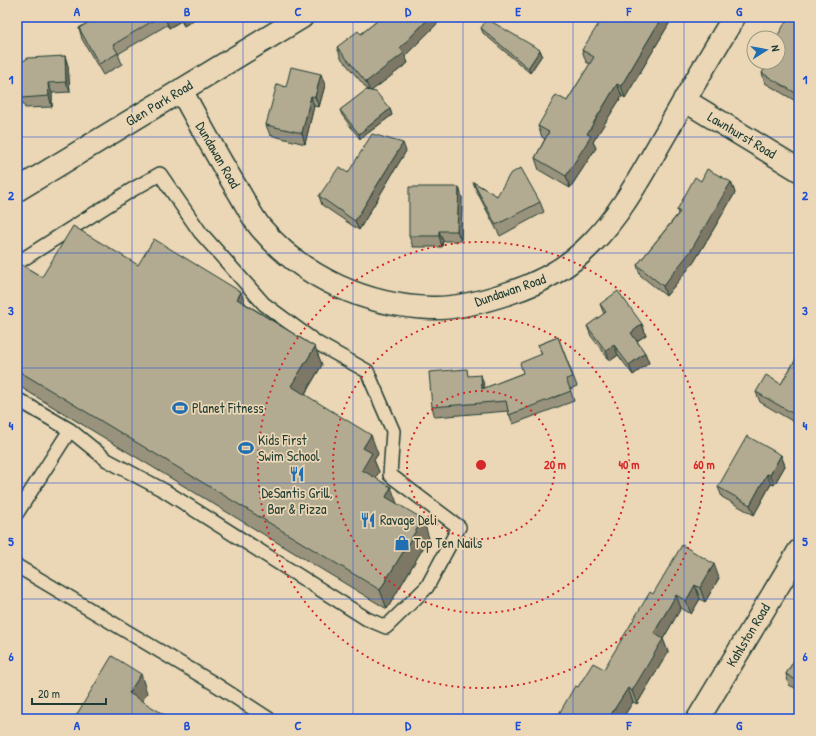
<svg xmlns="http://www.w3.org/2000/svg" width="816" height="736" viewBox="0 0 816 736" font-family="'Patrick Hand',sans-serif">
	<style>
		.lines { fill: none; stroke-linecap: round; stroke-linejoin: round }
		.lane-casing { stroke: #1f3d34; stroke-width: 16 }
		.street-casing { stroke: #1f3d34; stroke-width: 25 }
		.lane { stroke: #ebd6b5; stroke-width: 13 }
		.street { stroke: #ebd6b5; stroke-width: 22 }
		.wall { fill: #99937d; stroke: #1f3d34 }
		.shaded-wall { fill: #7d7866; stroke: #1f3d34 }
		.building { fill: #b2ab91; stroke: #1f3d34 }
		.grid { fill: none; stroke: #1d4ed8; stroke-width: 1; stroke-opacity: 0.55 }
		.ring { fill: none; stroke: #d62828; stroke-width: 2; stroke-dasharray: 2 4 }
		.labels { text-anchor: middle; stroke-width: 3.5; stroke-linejoin: round; paint-order: stroke }
		.street-label { font-size: 14px; fill: #1f3d34; stroke: #ebd6b5 }
		.poi-label { font-size: 14px; fill: #1f3d34; stroke: #ebd6b5; text-anchor: start }
		.centre { fill: #d62828; stroke: #ebd6b5; stroke-width: 2 }
		.ring-label { font-size: 12px; text-anchor: middle; font-weight: bold; fill: #d62828; stroke: #ebd6b5; stroke-width: 3.5; stroke-linejoin: round; paint-order: stroke }
		.neatline { fill: none; stroke: #1d4ed8; stroke-width: 1.5 }
		.grid-label { font-size: 13px; text-anchor: middle; font-weight: bold; fill: #1d4ed8 }
	</style>
	<rect width="100%" height="100%" fill="#ebd6b5"/>
	<filter id="ink" filterUnits="userSpaceOnUse"><feTurbulence type="fractalNoise" baseFrequency=".025" numOctaves="2"/><feDisplacementMap in="SourceGraphic" scale="8" xChannelSelector="R" yChannelSelector="G"/><feConvolveMatrix kernelMatrix="1 2 1 2 8 2 1 2 1" color-interpolation-filters="sRGB"/></filter>
	<g filter="url(#ink)">
		<g class="lines">
			<defs>
				<path id="lane" d="M 17,263 L 130,191 L 160,174 L 200,232 L 264,304 L 317,343 L 367,371 L 393,431 L 390,475 L 459,527 L 427,587 L 386,627 L 367,619 L 165,491 L 107,460 L 70,430 L 17,399
					M 17,513 L 70,430
					M 17,566 L 215,684 L 269,719"/>
				<path id="street" d="M 181,90 C 200,125 219,160 240,194 C 247,206 253,219 261,228 C 303,278 367,306 431,308 C 457,309 485,301 509,293 C 540,283 568,268 591,244 C 623,212 644,170 667,131 C 688,93 711,55 734,17
					M 684,100 L 799,170
					M 17,190 L 302,17
					M 698,719 L 799,551"/>
			</defs>
			<use href="#lane" class="lane-casing"/>
			<use href="#street" class="street-casing"/>
			<use href="#lane" class="lane"/>
			<use href="#street" class="street"/>
		</g>
		<path class="wall" d="M 98,17 L 198,17 L 184,26 L 181,21 L 169,28 L 167,25 L 118,54 L 122,64 L 103,75 L 82,39 L 79,28 Z
			M 382,17 L 444,17 L 405,56 L 408,63 L 371,91 L 390,109 L 392,115 L 360,139 L 342,115 L 340,110 L 368,90 L 341,58 L 337,47 L 361,34 Z
			M 799,17 L 799,103 L 765,83 L 762,73 L 778,62 Z
			M 670,22 L 625,98 L 622,96 L 601,129 L 593,142 L 596,148 L 570,188 L 539,170 L 535,158 L 545,139 L 542,137 L 538,126 L 567,101 L 590,64 L 586,62 L 582,50 Z
			M 481,28 L 540,50 L 542,55 L 530,73 L 483,33 Z
			M 65,56 L 68,66 L 70,92 L 52,93 L 52,107 L 25,108 L 23,103 L 17,103 L 17,65 Z
			M 325,85 L 319,107 L 314,106 L 305,144 L 270,135 L 266,125 L 286,87 Z
			M 406,151 L 359,230 L 322,205 L 319,196 L 348,173 Z
			M 701,181 L 731,182 L 735,193 L 694,262 L 666,296 L 640,275 L 637,265 L 678,214 L 677,210 Z
			M 473,182 L 497,196 L 540,202 L 544,212 L 500,236 L 477,192 Z
			M 459,187 L 462,198 L 461,241 L 443,241 L 442,247 L 413,247 L 409,236 Z
			M 17,262 L 42,277 L 138,265 L 246,304 L 315,347 L 322,365 L 305,394 L 378,454 L 374,460 L 379,472 L 375,478 L 397,504 L 429,538 L 387,609 L 17,385 Z
			M 600,304 L 642,324 L 646,335 L 637,341 L 645,353 L 649,363 L 633,375 L 618,355 L 610,361 L 591,336 L 587,326 L 604,314 Z
			M 558,337 L 577,386 L 570,389 L 574,401 L 513,424 L 508,411 L 435,417 L 432,407 L 470,376 L 484,385 L 485,388 L 523,373 L 542,354 L 538,345 Z
			M 799,354 L 799,425 L 760,402 L 756,392 L 781,384 Z
			M 781,455 L 785,466 L 774,485 L 771,484 L 754,515 L 722,497 L 718,487 Z
			M 719,578 L 705,602 L 700,599 L 691,614 L 681,608 L 663,639 L 668,652 L 637,704 L 633,702 L 622,719 L 556,719 L 578,687 L 604,669 L 653,594 Z
			M 799,652 L 799,690 L 789,685 L 786,674 Z"/>
		<path class="shaded-wall" d="M 167,17 L 179,17 L 181,21 L 169,28 L 165,18 Z
			M 181,17 L 198,17 L 184,26 Z
			M 430,17 L 444,17 L 405,56 L 408,63 L 370,92 L 366,82 Z
			M 662,17 L 669,17 L 670,22 L 625,98 L 621,86 Z
			M 540,50 L 542,55 L 530,73 L 528,68 Z
			M 65,56 L 68,66 L 70,92 L 66,82 Z
			M 321,74 L 325,85 L 319,107 L 315,97 Z
			M 48,83 L 52,93 L 52,107 L 49,96 Z
			M 617,84 L 622,96 L 593,142 L 596,148 L 570,188 L 566,176 L 587,134 Z
			M 311,96 L 314,106 L 305,144 L 302,133 Z
			M 390,109 L 392,115 L 360,139 L 359,134 Z
			M 403,143 L 406,151 L 359,230 L 355,221 Z
			M 731,182 L 735,193 L 694,262 L 666,296 L 663,286 Z
			M 459,187 L 462,198 L 461,241 L 457,231 Z
			M 439,231 L 443,241 L 442,247 L 439,236 Z
			M 241,292 L 248,311 L 237,299 Z
			M 642,324 L 646,335 L 634,343 L 631,333 Z
			M 614,345 L 618,355 L 610,361 L 606,351 Z
			M 315,347 L 322,365 L 298,405 L 291,386 Z
			M 645,353 L 649,363 L 633,375 L 629,365 Z
			M 481,375 L 484,385 L 485,398 L 482,389 Z
			M 371,435 L 378,454 L 374,460 L 379,472 L 369,489 L 362,470 L 363,448 Z
			M 781,455 L 785,466 L 774,485 L 770,475 Z
			M 767,474 L 771,484 L 754,515 L 750,505 Z
			M 391,487 L 398,506 L 386,497 Z
			M 423,519 L 429,538 L 387,609 L 380,590 Z
			M 714,564 L 719,578 L 705,602 L 700,588 Z
			M 695,585 L 700,599 L 691,614 L 686,601 Z
			M 676,595 L 681,608 L 663,639 L 668,652 L 637,704 L 632,691 L 654,633 Z
			M 141,674 L 147,693 L 136,712 L 129,693 Z
			M 628,688 L 633,702 L 622,719 L 608,719 Z"/>
		<path class="building" d="M 98,17 L 159,17 L 113,45 L 118,53 L 99,64 L 79,28 Z
			M 382,17 L 430,17 L 400,48 L 404,53 L 366,82 L 337,47 L 358,31 L 361,34 Z
			M 603,17 L 662,17 L 621,86 L 617,84 L 597,117 L 587,134 L 591,136 L 566,176 L 535,158 L 549,132 L 538,126 L 556,95 L 567,101 L 594,57 L 582,50 Z
			M 789,17 L 799,17 L 799,95 L 762,73 L 768,62 L 778,62 L 778,38 L 776,38 Z
			M 487,19 L 540,50 L 528,68 L 481,28 Z
			M 65,56 L 66,82 L 48,83 L 49,96 L 22,98 L 21,92 L 17,93 L 17,65 L 28,58 Z
			M 291,67 L 321,74 L 315,97 L 311,96 L 302,133 L 266,125 L 277,84 L 286,87 Z
			M 366,90 L 376,92 L 390,109 L 359,134 L 340,110 Z
			M 372,134 L 403,143 L 355,221 L 319,196 L 339,167 L 348,173 Z
			M 521,168 L 540,202 L 496,225 L 473,182 L 497,196 L 510,174 Z
			M 707,169 L 731,182 L 690,252 L 663,286 L 637,265 L 680,212 L 677,210 L 695,177 L 701,181 Z
			M 409,187 L 459,187 L 457,231 L 439,231 L 439,236 L 409,236 Z
			M 73,226 L 138,265 L 154,239 L 241,292 L 237,299 L 315,347 L 291,386 L 371,435 L 363,448 L 372,453 L 362,470 L 391,487 L 386,497 L 423,519 L 380,590 L 17,370 L 17,262 L 42,277 Z
			M 618,291 L 642,324 L 631,333 L 645,353 L 629,365 L 614,345 L 606,351 L 587,326 L 606,312 L 600,304 Z
			M 558,337 L 573,377 L 566,379 L 571,391 L 509,415 L 506,401 L 432,407 L 429,372 L 467,369 L 468,376 L 481,375 L 482,389 L 523,373 L 520,363 L 542,354 L 538,345 Z
			M 799,354 L 799,417 L 756,392 L 766,375 L 781,384 Z
			M 747,436 L 781,455 L 770,475 L 767,474 L 750,505 L 718,487 Z
			M 682,545 L 714,564 L 700,588 L 695,585 L 686,601 L 676,595 L 654,633 L 663,639 L 632,691 L 628,688 L 608,719 L 556,719 L 575,686 L 578,687 L 593,663 L 604,669 L 650,592 L 653,594 Z
			M 799,652 L 799,682 L 786,674 Z
			M 112,656 L 141,674 L 129,693 L 168,717 L 167,719 L 74,719 Z
			M 763,716 L 768,719 L 760,719 Z"/>
	</g>
	<path class="grid" d="M 132,17 L 132,719M 243,17 L 243,719M 353,17 L 353,719M 463,17 L 463,719M 573,17 L 573,719M 684,17 L 684,719M 17,137 L 799,137M 17,253 L 799,253M 17,368 L 799,368M 17,483 L 799,483M 17,599 L 799,599"/>
	<g class="ring">
		<circle cx="481" cy="465" r="74"/>
		<circle cx="481" cy="465" r="148"/>
		<circle cx="481" cy="465" r="223"/>
	</g>
	<defs>
		<symbol id="stadium-bare" viewBox="-9 -9 18 18"><path d="M0-5a6.5 5 0 1 0 0 10a6.5 5 0 1 0 0-10ZM-3.5-1.8h7v3.6h-7Z" fill="#1f6fb2" stroke="#ebd6b5" stroke-width="2.5" paint-order="stroke"/></symbol>
		<symbol id="restaurant-bare" viewBox="-9 -9 18 18"><path d="M-5-6h1v4h1v-4h1v4h1v-4h1v5L-1.5 .5V6h-2V.5L-5-1ZM5-6V6H3V1.5H1.5Q1.5-4 5-6Z" fill="#1f6fb2" stroke="#ebd6b5" stroke-width="2.5" paint-order="stroke"/></symbol>
		<symbol id="shop-bare" viewBox="-9 -9 18 18"><path d="M-5-2.5h2.3a2.7 3.5 0 0 1 5.4 0H5L5.5 6h-11ZM-1.5-2.5h3a1.5 2.3 0 0 0-3 0Z" fill="#1f6fb2" stroke="#ebd6b5" stroke-width="2.5" paint-order="stroke"/></symbol>
	</defs>
	<g fill-rule="evenodd">
		<use href="#stadium-bare" x="169" y="397" width="22" height="22"/>
		<use href="#stadium-bare" x="235" y="437" width="22" height="22"/>
		<use href="#restaurant-bare" x="286" y="463" width="22" height="22"/>
		<use href="#restaurant-bare" x="357" y="509" width="22" height="22"/>
		<use href="#shop-bare" x="391" y="532" width="22" height="22"/>
	</g>
	<g class="labels">
		<g class="street-label">
			<text transform="translate(159 103) rotate(-31)" y="5">Glen Park Road</text>
			<text transform="translate(742 135) rotate(31)" y="5">Lawnhurst Road</text>
			<text transform="translate(218 155) rotate(60)" y="5">Dundawan Road</text>
			<text transform="translate(510 290) rotate(-19)" y="5">Dundawan Road</text>
			<text transform="translate(748 635) rotate(-59)" y="5">Kahlston Road</text>
		</g>
		<g class="poi-label">
			<text x="192" y="413">Planet Fitness</text>
			<text x="258" y="445">Kids First<tspan x="258" dy="16">Swim School</tspan></text>
			<text x="297" y="498" text-anchor="middle">DeSantis Grill,<tspan x="297" dy="16">Bar &amp; Pizza</tspan></text>
			<text x="380" y="525">Ravage Deli</text>
			<text x="414" y="548">Top Ten Nails</text>
		</g>
	</g>
	<circle cx="481" cy="465" r="6" class="centre"/>
	<g class="ring-label">
		<text x="555" y="469">20 m</text>
		<text x="629" y="469">40 m</text>
		<text x="704" y="469">60 m</text>
	</g>
	<rect width="816" height="736" fill="none" stroke="#ebd6b5" stroke-width="44"/>
	<g transform="translate(766 50) rotate(79)"><circle r="19" fill="#ebd6b5" stroke="#999981"/>
	<path d="M0-3L7 15L0 10L-7 15Z" fill="#1f6fb2"/>
	<text y="-6" font-size="11" font-weight="bold" text-anchor="middle" fill="#1f3d34">N</text>
	</g>
	<path d="M32 698v6h74v-6" fill="none" stroke="#1f3d34" stroke-width="2"/>
	<text x="38" y="698" font-size="12" fill="#1f3d34" stroke="#ebd6b5" stroke-width="3" paint-order="stroke">20 m</text>
	<rect x="22" y="22" width="772" height="692" class="neatline"/>
	<g class="grid-label">
		<text x="77" y="16">A</text>
		<text x="187" y="16">B</text>
		<text x="298" y="16">C</text>
		<text x="408" y="16">D</text>
		<text x="518" y="16">E</text>
		<text x="629" y="16">F</text>
		<text x="739" y="16">G</text>
		<text x="11" y="84">1</text>
		<text x="805" y="84">1</text>
		<text x="11" y="200">2</text>
		<text x="805" y="200">2</text>
		<text x="11" y="315">3</text>
		<text x="805" y="315">3</text>
		<text x="11" y="430">4</text>
		<text x="805" y="430">4</text>
		<text x="11" y="546">5</text>
		<text x="805" y="546">5</text>
		<text x="11" y="661">6</text>
		<text x="805" y="661">6</text>
		<text x="77" y="730">A</text>
		<text x="187" y="730">B</text>
		<text x="298" y="730">C</text>
		<text x="408" y="730">D</text>
		<text x="518" y="730">E</text>
		<text x="629" y="730">F</text>
		<text x="739" y="730">G</text>
	</g>
</svg>
